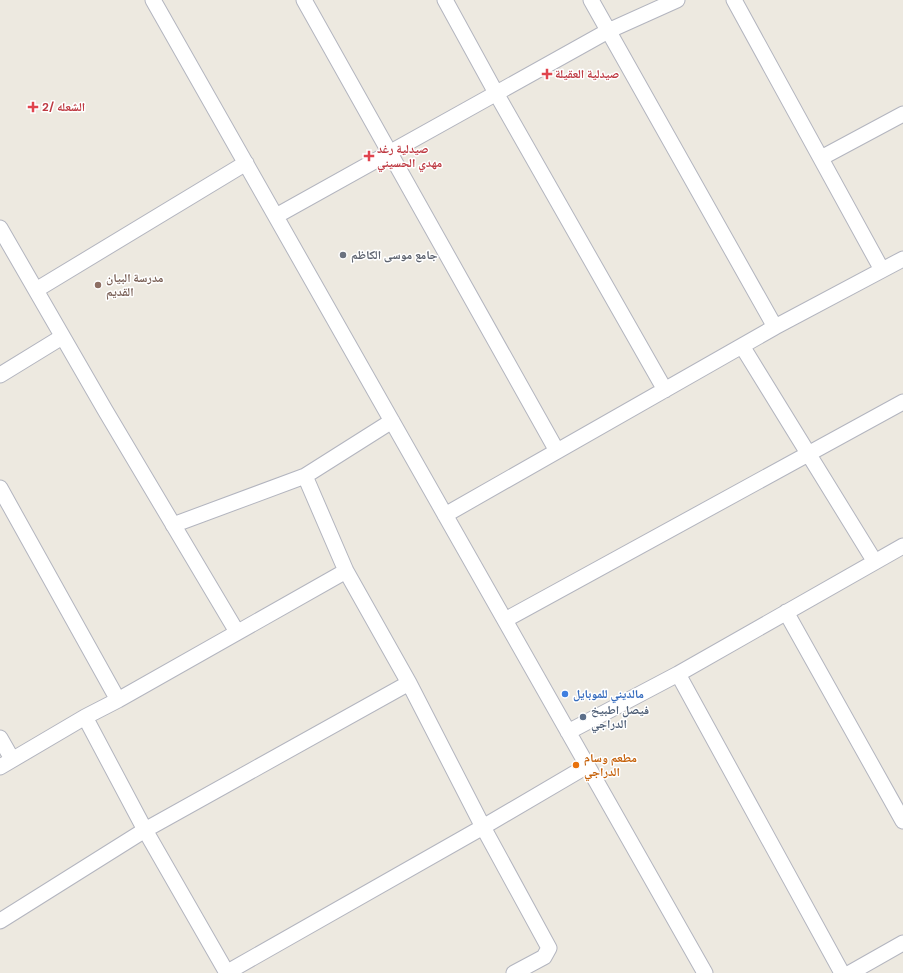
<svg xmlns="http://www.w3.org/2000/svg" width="903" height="973" viewBox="0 0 903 973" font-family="'DM Sans','Noto Naskh Arabic',sans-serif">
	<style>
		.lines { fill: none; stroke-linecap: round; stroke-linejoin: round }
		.street-casing { stroke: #b3b5bf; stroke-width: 17 }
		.street { stroke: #fff; stroke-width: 15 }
		.health-dot { fill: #e0444e; stroke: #fff; stroke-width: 1.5 }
		.worship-dot { fill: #6b7280; stroke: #fff; stroke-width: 1.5 }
		.education-dot { fill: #8d6e63; stroke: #fff; stroke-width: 1.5 }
		.shop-dot { fill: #3f7fe0; stroke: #fff; stroke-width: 1.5 }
		.service-dot { fill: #5c6f8a; stroke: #fff; stroke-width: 1.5 }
		.food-dot { fill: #e8710a; stroke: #fff; stroke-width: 1.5 }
		.labels { text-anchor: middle; stroke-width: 3; stroke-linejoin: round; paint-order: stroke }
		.health-label { font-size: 12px; font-weight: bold; fill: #be3a42; stroke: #fff; text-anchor: start }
		.worship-label { font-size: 12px; font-weight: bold; fill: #5b616d; stroke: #fff; text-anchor: start }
		.education-label { font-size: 12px; font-weight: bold; fill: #785e54; stroke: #fff; text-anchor: start }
		.shop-label { font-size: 12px; font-weight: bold; fill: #366cbe; stroke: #fff; text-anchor: start }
		.service-label { font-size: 12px; font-weight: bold; fill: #4e5e75; stroke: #fff; text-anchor: start }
		.food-label { font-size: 12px; font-weight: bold; fill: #c56008; stroke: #fff; text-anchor: start }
	</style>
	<rect width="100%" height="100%" fill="#ede9e0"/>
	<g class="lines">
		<defs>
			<path id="street" d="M 153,0 L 705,973
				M 304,0 L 557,451
				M 445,0 L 496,93 L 665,390
				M 591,0 L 775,327
				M 734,0 L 882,270
				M 821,158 L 903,114
				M 276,216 L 608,31 L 677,0
				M 0,228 L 105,410 L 237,632
				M 36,290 L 246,163
				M 742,346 L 875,562
				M 0,375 L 62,337
				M 305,476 L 346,571 L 409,683 L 483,827 L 549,948 L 544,957 L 514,973
				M 0,488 L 118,700
				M 445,515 L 775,327 L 903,259
				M 173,525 L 305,476 L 392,421
				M 786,612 L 903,821
				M 505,620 L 903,402
				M 678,674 L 842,973
				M 85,717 L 145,830 L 227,973
				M 568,732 L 678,674 L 903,546
				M 0,738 L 12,759
				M 0,767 L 85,717 L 118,700 L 346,571
				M 0,921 L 145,830 L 409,683
				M 226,973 L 483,827 L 587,766
				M 850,973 L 903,943"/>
		</defs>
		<use href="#street" class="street-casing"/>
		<use href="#street" class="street"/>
	</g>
	<g class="health-dot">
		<path d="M545 68h4v4h4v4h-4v4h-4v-4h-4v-4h4z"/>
		<path d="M31 101h4v4h4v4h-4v4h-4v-4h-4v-4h4z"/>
		<path d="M367 150h4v4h4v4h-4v4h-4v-4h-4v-4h4z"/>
	</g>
	<circle class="worship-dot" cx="343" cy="255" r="4"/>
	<circle class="education-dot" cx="98" cy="285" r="4"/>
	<circle class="shop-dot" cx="565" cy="694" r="4"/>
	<circle class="service-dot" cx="583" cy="717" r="4"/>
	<circle class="food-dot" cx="576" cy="765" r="4"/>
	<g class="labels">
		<g class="health-label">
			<text x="555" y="78">صيدلية العقيلة</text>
			<text x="42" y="111">الشعله /2</text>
			<text x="377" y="153">صيدلية رغد<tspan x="377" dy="14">مهدي الحسيني</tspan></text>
		</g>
		<g class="worship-label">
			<text x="351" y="259">جامع موسى الكاظم</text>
		</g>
		<g class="education-label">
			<text x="106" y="282">مدرسة البيان<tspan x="106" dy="14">القديم</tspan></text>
		</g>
		<g class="shop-label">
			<text x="573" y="698">مالديني للموبايل</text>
		</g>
		<g class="service-label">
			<text x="591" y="714">فيصل اطبيخ<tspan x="591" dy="14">الدراجي</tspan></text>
		</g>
		<g class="food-label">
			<text x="584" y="762">مطعم وسام<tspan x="584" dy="14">الدراجي</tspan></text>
		</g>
	</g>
</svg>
